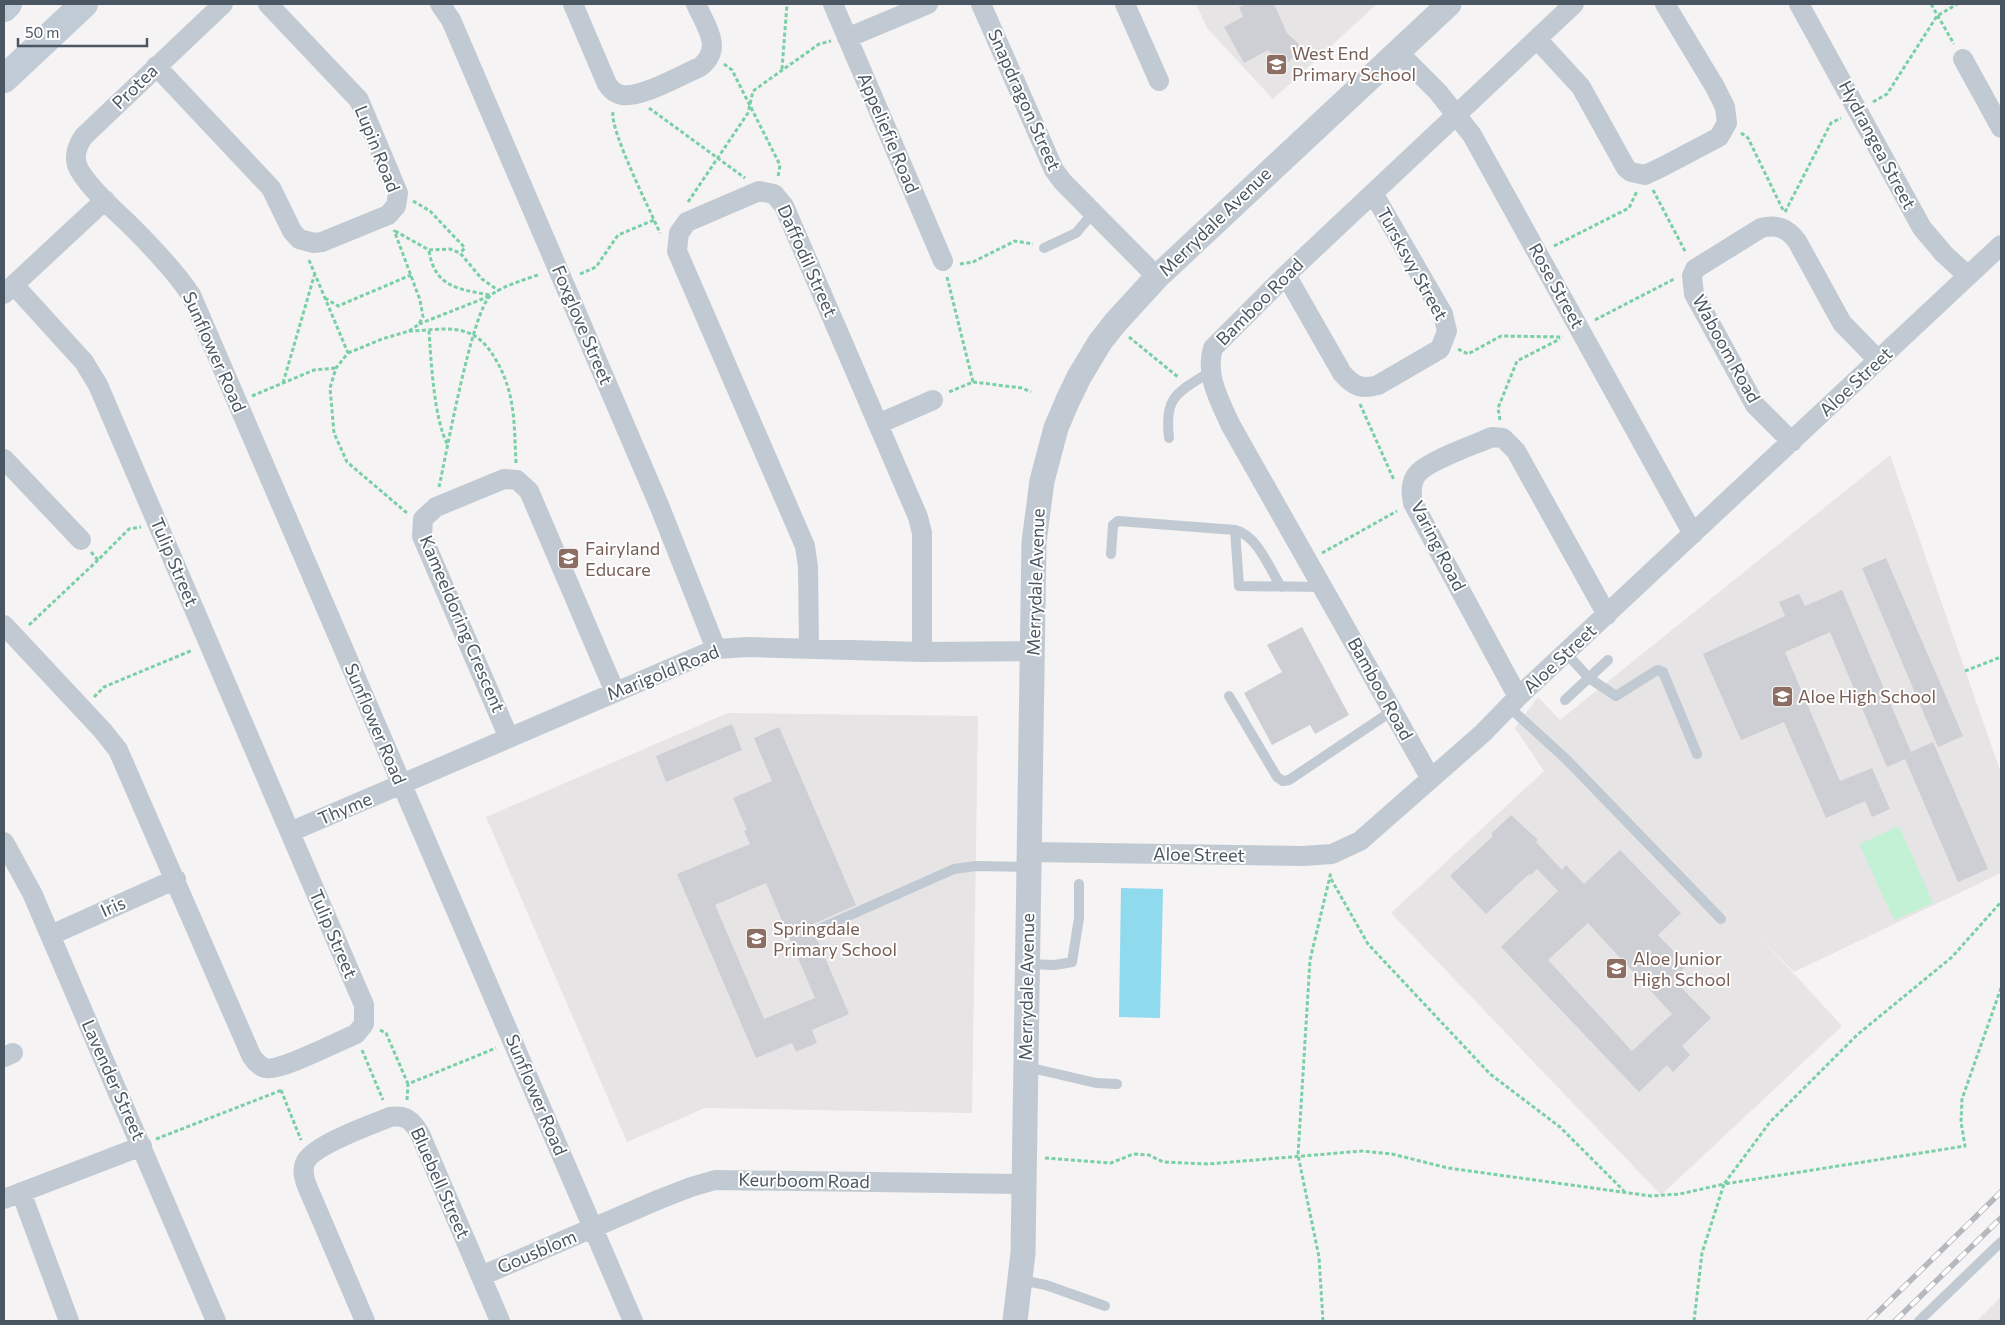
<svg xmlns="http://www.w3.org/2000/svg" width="2005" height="1325" viewBox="0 0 2005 1325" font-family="Commissioner,sans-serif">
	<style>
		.education { fill: #e6e4e5 }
		.green { fill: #c3f1d5 }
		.water { fill: #90daee }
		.building { fill: #cdcfd5; fill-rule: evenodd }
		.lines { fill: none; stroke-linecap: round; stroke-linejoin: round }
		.path { stroke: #7ad0a6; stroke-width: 3; stroke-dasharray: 4 2.5; stroke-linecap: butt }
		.service { stroke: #c1cad2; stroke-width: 10 }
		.minor { stroke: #c1cad2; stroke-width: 20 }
		.tertiary { stroke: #c1cad2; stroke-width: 25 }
		.secondary { stroke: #c1cbd6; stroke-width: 28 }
		.rail-casing { stroke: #b5b8bd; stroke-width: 5.5 }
		.rail { stroke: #fff; stroke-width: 4; stroke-dasharray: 11; stroke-linecap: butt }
		.labels { text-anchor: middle; stroke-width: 4; stroke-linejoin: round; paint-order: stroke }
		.education-label { font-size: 18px; fill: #785e54; stroke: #fff; text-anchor: start }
		.street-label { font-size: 18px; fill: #4a5661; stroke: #fff }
	</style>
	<rect width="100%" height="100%" fill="#f5f3f3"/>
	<path class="education" d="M 1196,4 L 1377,4 L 1273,99 L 1207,28 Z
		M 1890,455 L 2001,773 L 2001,873 L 1794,972 L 1759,936 L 1842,1026 L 1661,1195 L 1391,913 L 1544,771 L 1515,728 L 1538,697 L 1560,720 Z
		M 728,713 L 978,716 L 972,1113 L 705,1108 L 627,1142 L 486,817 Z
		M 2001,1297 L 2001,1321 L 1977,1321 Z"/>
	<path class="green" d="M 1899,826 L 1933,903 L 1894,920 L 1859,844 Z"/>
	<path class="water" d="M 1121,888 L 1163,889 L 1160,1018 L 1119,1017 Z"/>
	<path class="building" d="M 1248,4 L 1274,4 L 1287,33 L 1303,48 L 1284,66 L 1268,50 L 1244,63 L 1224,27 L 1243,17 L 1239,7 Z
		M 1886,558 L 1963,736 L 1938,747 L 1862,568 Z
		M 1842,590 L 1911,752 L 1933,742 L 1988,869 L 1958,882 L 1905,759 L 1887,767 L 1830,632 L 1785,652 L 1840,781 L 1872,768 L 1890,809 L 1872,817 L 1865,801 L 1826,818 L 1784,722 L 1741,740 L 1703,654 L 1785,616 L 1779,602 L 1799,594 L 1805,606 Z
		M 1302,627 L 1349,715 L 1315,734 L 1310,725 L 1272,745 L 1244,693 L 1282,672 L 1267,645 Z
		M 732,724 L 742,750 L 666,782 L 656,756 Z
		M 779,727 L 856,905 L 811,925 L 849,1014 L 812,1030 L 817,1043 L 796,1052 L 792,1043 L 756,1058 L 677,874 L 750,844 L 744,831 L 747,830 L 733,798 L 772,781 L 754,738 ZM 766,883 L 815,998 L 764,1019 L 715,905 Z
		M 1511,815 L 1538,840 L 1536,842 L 1562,870 L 1566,865 L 1584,884 L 1620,850 L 1681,913 L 1658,935 L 1687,965 L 1673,979 L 1711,1018 L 1682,1046 L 1690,1055 L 1673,1072 L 1667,1065 L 1639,1092 L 1501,947 L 1558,891 L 1537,869 L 1531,875 L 1529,874 L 1486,914 L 1450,876 L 1493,836 L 1491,834 ZM 1588,923 L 1672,1014 L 1632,1051 L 1548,960 Z"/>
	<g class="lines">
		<path class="path" d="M 1931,4 L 1954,44
			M 724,64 L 732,70 L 780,165 L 778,177
			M 782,69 L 787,4
			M 1873,102 L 1887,94 L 1937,16 L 1957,4
			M 649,108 L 745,178
			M 613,112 C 610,131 650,210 660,233
			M 1741,133 L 1748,138 L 1783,210
			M 1653,190 L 1686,253
			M 413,201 L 430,211 L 465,248 L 460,253
			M 688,202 L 748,113 L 753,91 L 819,44 L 831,41
			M 1785,212 L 1831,123 L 1841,118
			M 395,231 L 429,250 L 450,249 L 460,253 L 482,279 L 499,291
			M 1554,246 L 1629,208 L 1637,191
			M 429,251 C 435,288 459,289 490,295
			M 309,260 L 348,353 L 336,368 L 330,388 L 334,433 L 347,462 L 407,513
			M 960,264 L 973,262 L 1015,241 L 1033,244
			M 580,274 L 596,267 L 618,235 L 654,220
			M 947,277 L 973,382 L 949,392
			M 325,298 L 338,306 L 411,275
			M 1595,320 L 1674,279
			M 419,324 L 490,296
			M 409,331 C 427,331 449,326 466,332 C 480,336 489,348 496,360 C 516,394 514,426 516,463
			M 429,331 C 431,360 434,421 448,445
			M 1129,337 L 1178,377
			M 1458,349 L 1468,354 L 1501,336 L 1563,337
			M 348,353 L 382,339 L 409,331 L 418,325 L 423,317 L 420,300 L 394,230
			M 973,382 L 1022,388 L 1031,392
			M 283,383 L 315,273
			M 252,396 L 314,370 L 336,368
			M 1360,404 L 1394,480
			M 1500,420 L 1498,408 L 1517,361 L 1560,339
			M 439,487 C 446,456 472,310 491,295 C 504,285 525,280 540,274
			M 91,552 L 98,560 L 129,529 L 141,527
			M 1322,553 L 1397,511
			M 29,625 L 98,560
			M 1965,671 L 2001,657
			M 94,697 L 104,687 L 193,650
			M 1331,879 L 1368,944 L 1490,1074 L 1560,1127 L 1624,1191
			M 380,1030 L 386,1033 L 408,1084
			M 362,1050 L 383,1100
			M 281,1090 L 301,1140
			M 407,1100 L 408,1084 L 496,1048
			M 156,1139 L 282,1090
			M 1045,1158 L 1111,1163 L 1133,1154 L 1149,1155 L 1163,1162 L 1208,1164 L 1362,1151 L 1392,1154 L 1448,1168 L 1651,1196 L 1680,1194 L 1724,1184 L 1770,1122 L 1857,1035 L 1952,957 L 2001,902
			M 1323,1321 L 1319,1257 L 1298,1155 L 1310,960 L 1331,872
			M 1694,1321 L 1702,1253 L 1724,1184 L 1965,1146 L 1961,1122 L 1962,1099 L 2001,988"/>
		<path class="service" d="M 1044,248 L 1076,233 L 1093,213
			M 1169,438 C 1164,396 1177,393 1210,372
			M 1235,530 L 1239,586 L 1322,587
			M 1111,554 L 1113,525 L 1118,521 L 1235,530 C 1257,535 1270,569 1281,587
			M 1566,653 L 1589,678 L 1616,696 L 1654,672 L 1658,670 L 1663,672 L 1697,754
			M 1229,696 L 1277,777 L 1283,781 L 1289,780 L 1392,711
			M 1565,700 L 1608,660
			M 1509,707 L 1566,759 L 1721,919
			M 819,929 L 954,869 L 976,866 L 1028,867
			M 1028,964 L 1055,965 L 1072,962 L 1079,918 L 1079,884
			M 1027,1067 L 1096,1083 L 1117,1084
			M 1021,1280 L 1046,1285 L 1105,1306
			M 1919,1321 L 2001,1242"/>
		<path class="minor" d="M 223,4 L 84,136 C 78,144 74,155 77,165 C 84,184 118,213 133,228 C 154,249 175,271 191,295 L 633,1321
			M 440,4 L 451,20 L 659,505 L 716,649
			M 573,4 L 607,84 C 611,90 615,94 622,95 C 642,98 681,75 700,67 C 724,48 706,27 696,4
			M 833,4 L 943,261
			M 981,4 L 1054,170 L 1063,182 L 1157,277
			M 1125,4 L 1159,81
			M 1799,4 L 1922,228 L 1944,254 L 1968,276
			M 847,38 L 928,4
			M 1537,39 L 1581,87 L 1626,168 L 1631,172 L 1645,175 L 1662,167 L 1719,137 L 1727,123 L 1725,107 L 1715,87 L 1665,4
			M 1398,52 L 1438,92 L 1472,135 L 1693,534
			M 1963,59 L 2001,128
			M 156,66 L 271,188 L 292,231 L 299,239 L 314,243 L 322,242 L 388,215 L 396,206 L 398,193 L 359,100 L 268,4
			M 1286,275 L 1342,373 C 1353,386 1362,390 1378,385 L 1440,349 L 1447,331 L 1443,314 L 1373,193
			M 4,294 L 105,200
			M 878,424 L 933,400
			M 1792,442 L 1755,405 L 1694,294 L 1692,276 L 1695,269 L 1761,228 C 1777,224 1787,228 1797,241 L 1842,323 L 1878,360
			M 4,459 L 81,540
			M 4,625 L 103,731 L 118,750 L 251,1055 C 254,1060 259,1066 265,1068 C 279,1072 339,1041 356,1034 L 364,1024 L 364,1005 L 98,385 L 84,362 L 14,285
			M 809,648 L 808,567 L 805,546 L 677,251 L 679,233 L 687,222 L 759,191 L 774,194 L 784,206 L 918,517 L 922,533 L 922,652
			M 1518,697 L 1413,503 C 1411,493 1410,482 1418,473 C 1430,460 1474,445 1492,437 L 1503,438 L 1516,451 L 1607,615
			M 509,738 L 422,536 L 423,519 L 436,507 L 504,479 L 517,480 L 529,491 L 615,692
			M 1431,779 L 1230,424 C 1219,399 1205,375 1213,348 L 1286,275 L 1574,4
			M 290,832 L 716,649 L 748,647 L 922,652 L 1032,651
			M 4,842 L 32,893 L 216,1321
			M 1029,852 L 1303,856 L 1332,854 L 1360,841 L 1483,733 L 1518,697 L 2001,245
			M 51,935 L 176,879
			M 4,1057 L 13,1053
			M 21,1192 L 69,1321
			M 4,1199 L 142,1146
			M 481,1276 L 660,1199 L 691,1187 L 715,1180 L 1024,1184
			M 365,1321 L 307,1186 C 304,1178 302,1171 305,1163 C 312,1145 371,1125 390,1117 C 406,1115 412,1120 420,1134 L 500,1321"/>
		<path class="tertiary" d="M 1015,1321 L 1023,1253 L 1034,542 L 1042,481 L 1056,428 L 1067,402 L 1079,377 L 1100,342 L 1115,323 L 1157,277 L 1449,4"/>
		<path class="secondary" d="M 4,8 L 8,4
			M 4,79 L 84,4"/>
		<defs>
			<path id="rail" d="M 1869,1321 L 2001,1192
				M 1895,1321 L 2001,1218"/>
		</defs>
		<use href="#rail" class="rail-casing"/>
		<use href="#rail" class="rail"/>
	</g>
	<defs>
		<symbol id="school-square" viewBox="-11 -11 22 22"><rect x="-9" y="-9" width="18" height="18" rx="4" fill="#8d6e63" stroke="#fff"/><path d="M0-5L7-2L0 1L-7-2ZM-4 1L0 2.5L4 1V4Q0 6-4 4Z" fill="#fff"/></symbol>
	</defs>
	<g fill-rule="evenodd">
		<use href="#school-square" x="1264" y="52" width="25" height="25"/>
		<use href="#school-square" x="556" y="546" width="25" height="25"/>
		<use href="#school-square" x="1770" y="684" width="25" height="25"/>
		<use href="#school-square" x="744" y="926" width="25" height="25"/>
		<use href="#school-square" x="1604" y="956" width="25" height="25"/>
	</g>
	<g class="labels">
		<g class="education-label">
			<text x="1292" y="60">West End<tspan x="1292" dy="21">Primary School</tspan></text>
			<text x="585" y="555">Fairyland<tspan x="585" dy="21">Educare</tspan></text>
			<text x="1798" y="703">Aloe High School</text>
			<text x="773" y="935">Springdale<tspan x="773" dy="21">Primary School</tspan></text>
			<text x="1633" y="965">Aloe Junior<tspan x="1633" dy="21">High School</tspan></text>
		</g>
		<g class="street-label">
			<text transform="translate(135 87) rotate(-44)" y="6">Protea</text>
			<text transform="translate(1024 100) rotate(66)" y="6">Snapdragon Street</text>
			<text transform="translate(888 133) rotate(67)" y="6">Appeliefie Road</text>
			<text transform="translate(1877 145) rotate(62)" y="6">Hydrangea Street</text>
			<text transform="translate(377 149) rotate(68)" y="6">Lupin Road</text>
			<text transform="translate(1215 222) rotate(-44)" y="6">Merrydale Avenue</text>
			<text transform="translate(807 261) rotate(66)" y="6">Daffodil Street</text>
			<text transform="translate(1412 264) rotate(61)" y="6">Tursksvy Street</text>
			<text transform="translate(1556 286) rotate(61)" y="6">Rose Street</text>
			<text transform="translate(1260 302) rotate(-45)" y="6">Bamboo Road</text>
			<text transform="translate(582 325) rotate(67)" y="6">Foxglove Street</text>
			<text transform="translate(1726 349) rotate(61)" y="6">Waboom Road</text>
			<text transform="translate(214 352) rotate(66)" y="6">Sunflower Road</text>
			<text transform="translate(1856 382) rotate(-43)" y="6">Aloe Street</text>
			<text transform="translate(1438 546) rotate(63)" y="6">Varing Road</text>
			<text transform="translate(174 562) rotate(67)" y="6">Tulip Street</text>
			<text transform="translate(1036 582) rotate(-88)" y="6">Merrydale Avenue</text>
			<text transform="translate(462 624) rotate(67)" y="6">Kameeldoring Crescent</text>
			<text transform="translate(1560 659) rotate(-43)" y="6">Aloe Street</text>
			<text transform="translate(663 673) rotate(-22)" y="6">Marigold Road</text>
			<text transform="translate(1380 689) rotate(61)" y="6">Bamboo Road</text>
			<text transform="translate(375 724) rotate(67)" y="6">Sunflower Road</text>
			<text transform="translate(345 809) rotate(-23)" y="6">Thyme</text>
			<text transform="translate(1199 855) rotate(1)" y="6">Aloe Street</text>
			<text transform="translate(113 907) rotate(-24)" y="6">Iris</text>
			<text transform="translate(333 934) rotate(67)" y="6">Tulip Street</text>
			<text transform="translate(1027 987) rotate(-89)" y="6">Merrydale Avenue</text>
			<text transform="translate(113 1080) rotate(66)" y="6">Lavender Street</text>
			<text transform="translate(536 1095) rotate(67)" y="6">Sunflower Road</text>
			<text transform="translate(804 1181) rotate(1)" y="6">Keurboom Road</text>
			<text transform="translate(440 1183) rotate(66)" y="6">Bluebell Street</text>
			<text transform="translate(537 1252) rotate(-23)" y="6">Gousblom</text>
		</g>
	</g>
	<rect width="2005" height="1325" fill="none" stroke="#4a5661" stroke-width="10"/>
	<path d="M18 38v8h129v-8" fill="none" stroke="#4a5661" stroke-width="2.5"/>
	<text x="25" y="38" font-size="15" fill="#4a5661" stroke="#ffffff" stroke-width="4" paint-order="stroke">50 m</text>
</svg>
